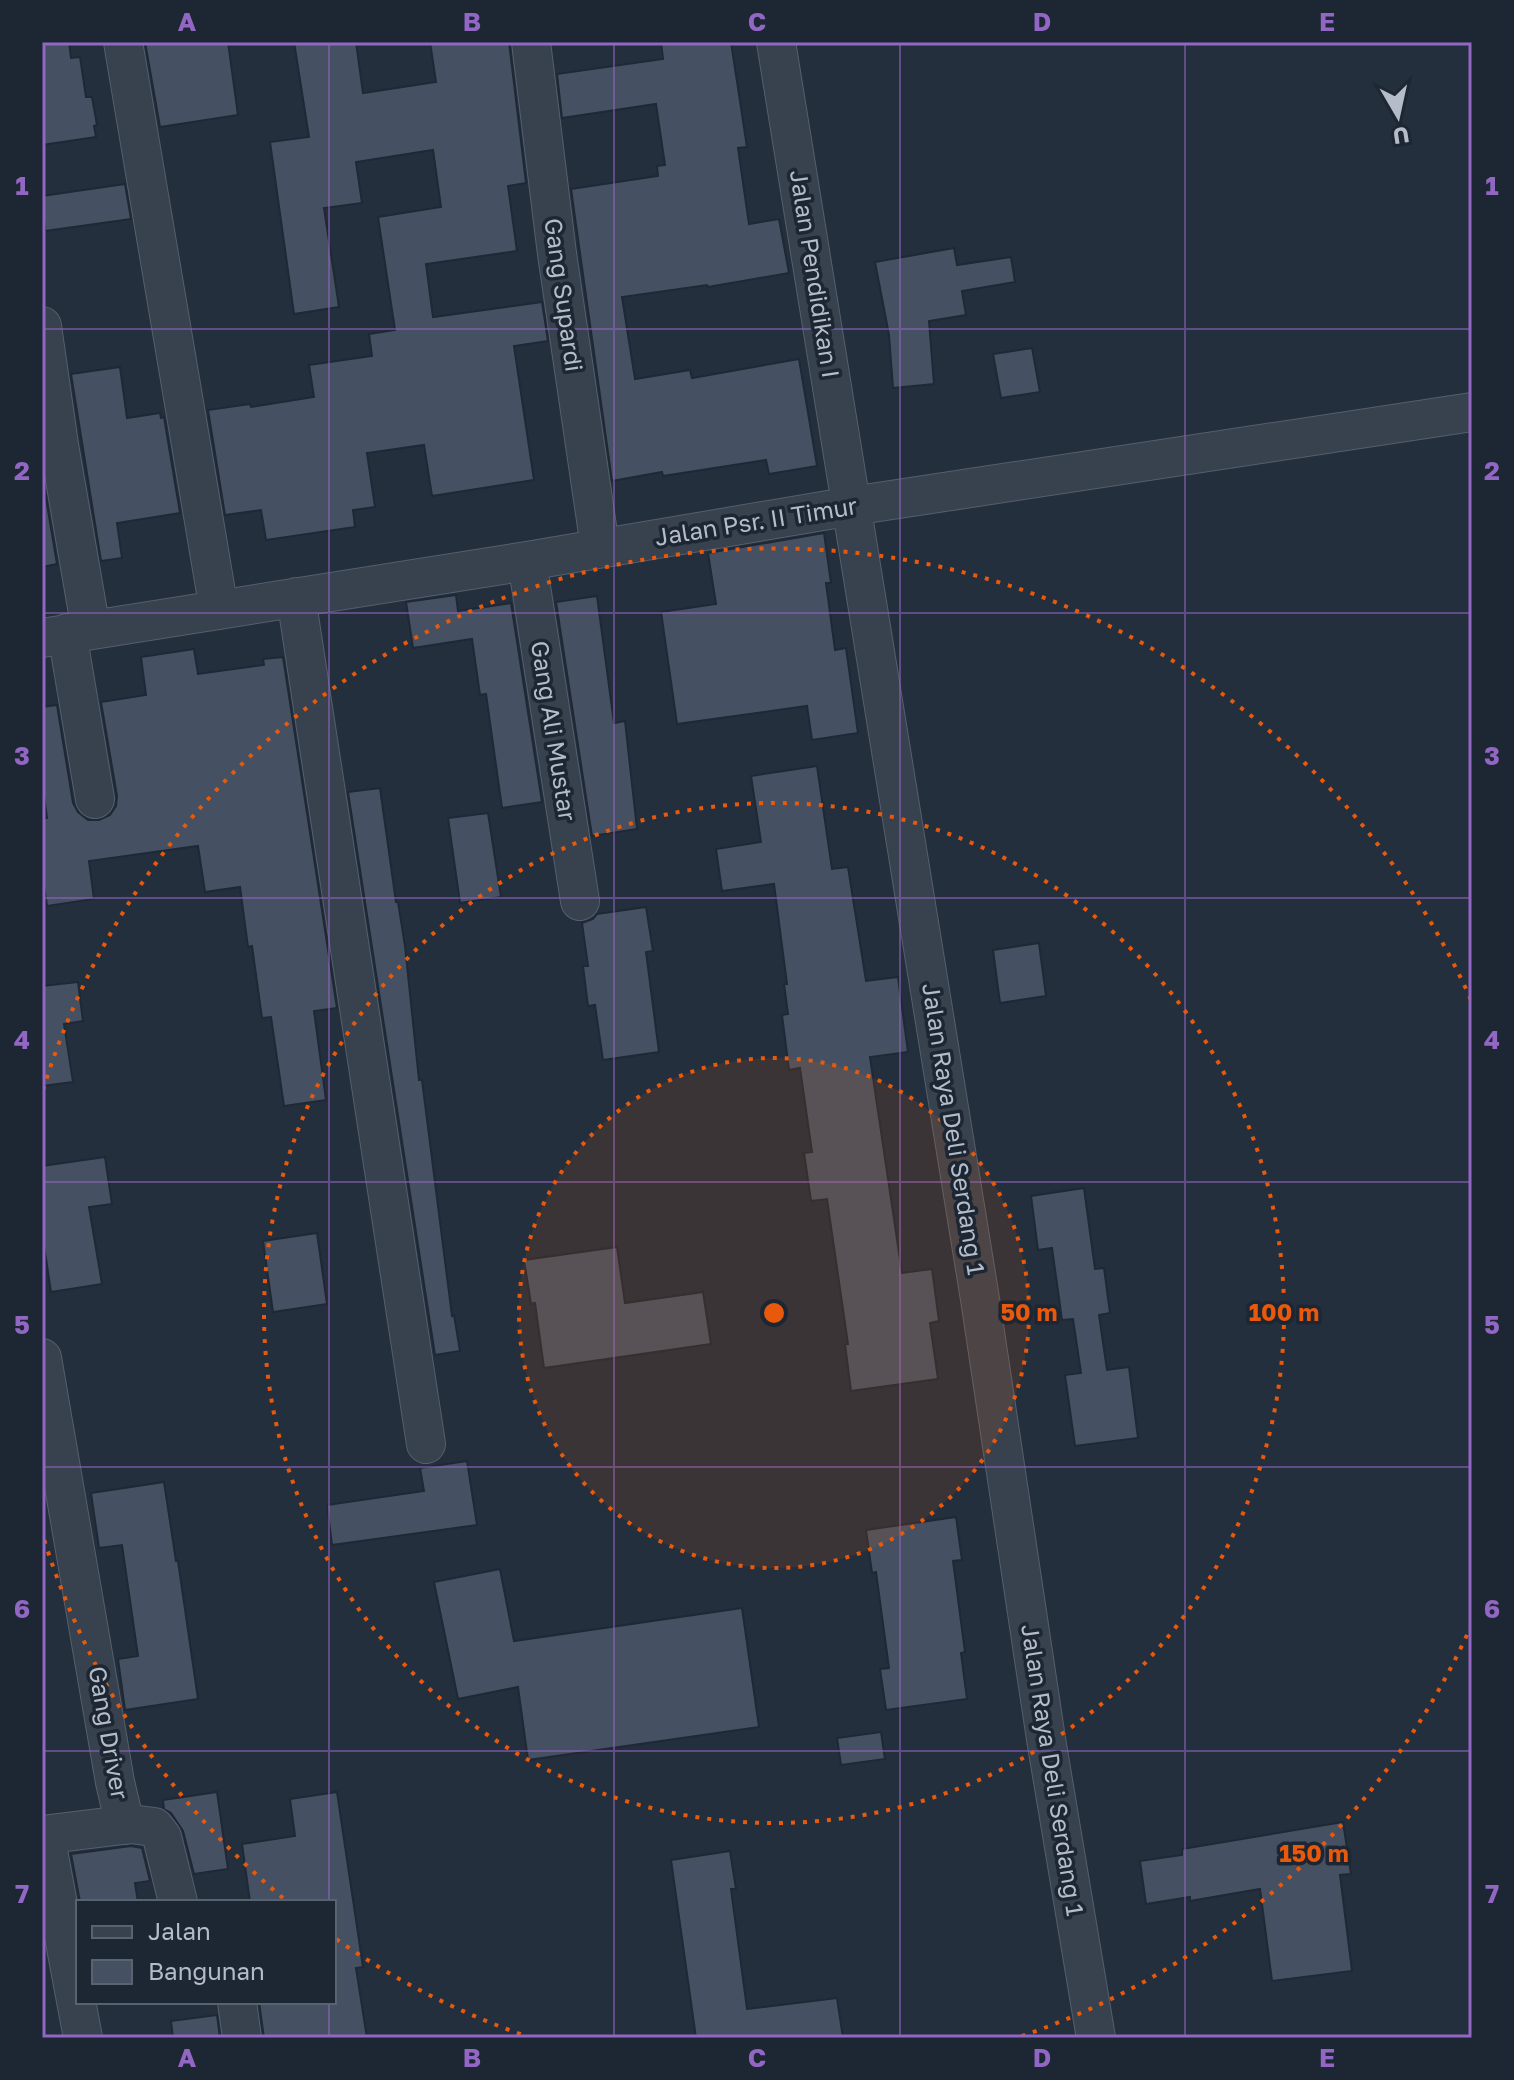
<svg xmlns="http://www.w3.org/2000/svg" width="1514" height="2080" viewBox="0 0 1514 2080" font-family="'Golos Text',sans-serif">
	<style>
		.building { fill: #455162; stroke: #1f2835; stroke-width: 2 }
		.lines { fill: none; stroke-linecap: round; stroke-linejoin: round }
		.minor-casing { stroke: #565f6c; stroke-width: 40 }
		.minor { stroke: #38414e; stroke-width: 38 }
		.grid { fill: none; stroke: #9266c3; stroke-width: 2; stroke-opacity: 0.55 }
		.ring { fill: none; stroke: #e8590c; stroke-width: 4; stroke-dasharray: 4 8 }
		.labels { text-anchor: middle; stroke-width: 7; stroke-linejoin: round; paint-order: stroke }
		.street-label { font-size: 24px; fill: #b4bcc9; stroke: #1d2633 }
		.centre { fill: #e8590c; stroke: #1d2633; stroke-width: 4 }
		.ring-label { font-size: 24px; text-anchor: middle; font-weight: bold; fill: #e8590c; stroke: #1d2633; stroke-width: 7; stroke-linejoin: round; paint-order: stroke }
		.neatline { fill: none; stroke: #9266c3; stroke-width: 3 }
		.grid-label { font-size: 26px; text-anchor: middle; font-weight: bold; fill: #9266c3 }
	</style>
	<rect width="100%" height="100%" fill="#242f3e"/>
	<path class="building" d="M 42,42 L 69,42 L 71,58 L 80,57 L 86,97 L 92,97 L 97,125 L 94,126 L 96,137 L 42,145 Z
		M 145,42 L 228,42 L 238,115 L 160,127 Z
		M 294,42 L 356,42 L 363,93 L 436,82 L 430,42 L 509,42 L 526,183 L 508,186 L 517,251 L 426,264 L 433,317 L 542,302 L 548,341 L 514,346 L 534,480 L 432,496 L 424,445 L 367,453 L 375,507 L 353,510 L 355,527 L 266,540 L 261,510 L 225,515 L 208,410 L 250,404 L 251,407 L 314,397 L 309,365 L 372,356 L 369,334 L 395,330 L 378,217 L 441,207 L 433,150 L 356,162 L 362,203 L 324,208 L 339,307 L 294,314 L 270,142 L 309,137 Z
		M 661,42 L 731,42 L 747,147 L 738,148 L 749,224 L 779,219 L 789,273 L 708,287 L 707,285 L 622,297 L 635,379 L 690,370 L 692,378 L 799,359 L 817,466 L 769,474 L 766,460 L 663,476 L 662,472 L 612,481 L 571,189 L 658,176 L 657,166 L 665,165 L 656,104 L 562,118 L 557,74 L 663,59 Z
		M 125,184 L 131,219 L 45,231 L 42,196 Z
		M 954,248 L 957,265 L 1011,257 L 1015,282 L 962,291 L 966,315 L 929,321 L 934,384 L 893,388 L 889,335 L 875,262 Z
		M 1032,348 L 1040,392 L 1001,398 L 993,354 Z
		M 120,367 L 127,418 L 160,413 L 161,418 L 164,417 L 180,513 L 117,523 L 122,558 L 101,561 L 71,374 Z
		M 44,486 L 57,564 L 42,567 L 42,487 Z
		M 824,533 L 831,583 L 826,583 L 835,650 L 846,648 L 858,733 L 812,740 L 807,706 L 677,724 L 661,612 L 716,604 L 708,553 Z
		M 456,595 L 458,611 L 511,603 L 542,802 L 502,808 L 486,694 L 480,695 L 472,639 L 413,648 L 406,602 Z
		M 597,596 L 614,723 L 625,721 L 637,829 L 592,836 L 556,602 Z
		M 194,649 L 198,674 L 264,665 L 263,659 L 283,657 L 337,1008 L 314,1011 L 326,1100 L 284,1106 L 271,1017 L 262,1018 L 252,946 L 248,947 L 240,887 L 205,892 L 198,846 L 89,861 L 94,899 L 47,906 L 42,872 L 42,819 L 47,818 L 42,780 L 42,707 L 57,705 L 73,803 L 78,812 L 88,820 L 99,820 L 110,815 L 116,806 L 117,796 L 101,702 L 146,695 L 141,657 Z
		M 817,766 L 832,869 L 848,867 L 866,981 L 898,977 L 908,1052 L 870,1057 L 902,1273 L 932,1269 L 939,1321 L 930,1323 L 938,1379 L 851,1391 L 845,1344 L 848,1344 L 827,1199 L 811,1201 L 804,1153 L 812,1152 L 800,1068 L 789,1070 L 782,1015 L 788,1014 L 784,984 L 787,984 L 774,884 L 722,891 L 716,849 L 761,842 L 751,776 Z
		M 380,788 L 396,902 L 398,902 L 405,946 L 419,1080 L 422,1080 L 452,1316 L 454,1315 L 460,1351 L 435,1355 L 348,792 Z
		M 488,813 L 501,897 L 460,903 L 448,818 Z
		M 646,907 L 653,951 L 646,952 L 659,1052 L 603,1060 L 595,1005 L 588,1006 L 583,966 L 588,966 L 582,923 L 593,919 L 597,914 Z
		M 1039,943 L 1046,996 L 1000,1003 L 993,950 Z
		M 78,982 L 83,1021 L 64,1024 L 73,1082 L 42,1086 L 42,986 Z
		M 105,1157 L 112,1204 L 89,1207 L 102,1284 L 51,1292 L 42,1232 L 42,1166 Z
		M 1084,1188 L 1095,1269 L 1104,1268 L 1110,1313 L 1099,1315 L 1107,1370 L 1129,1367 L 1138,1438 L 1075,1446 L 1065,1375 L 1081,1373 L 1073,1319 L 1062,1320 L 1052,1248 L 1038,1250 L 1031,1196 Z
		M 317,1233 L 327,1304 L 273,1312 L 263,1241 Z
		M 617,1247 L 625,1303 L 703,1292 L 711,1344 L 544,1368 L 535,1303 L 531,1304 L 524,1260 Z
		M 467,1461 L 477,1525 L 332,1545 L 327,1505 L 424,1491 L 420,1468 Z
		M 164,1482 L 176,1561 L 178,1561 L 198,1699 L 125,1710 L 118,1659 L 138,1656 L 122,1545 L 99,1548 L 91,1493 Z
		M 956,1517 L 962,1560 L 953,1561 L 965,1652 L 961,1653 L 967,1699 L 886,1710 L 880,1669 L 889,1668 L 876,1572 L 872,1573 L 866,1530 Z
		M 500,1569 L 514,1641 L 742,1608 L 759,1727 L 528,1760 L 518,1687 L 458,1699 L 434,1582 Z
		M 881,1732 L 885,1759 L 841,1765 L 837,1738 Z
		M 217,1792 L 228,1869 L 194,1874 L 183,1831 L 171,1813 L 164,1809 L 163,1800 Z
		M 337,1792 L 363,1967 L 356,1968 L 367,2038 L 264,2038 L 259,2002 L 334,2002 L 334,1902 L 250,1902 L 242,1844 L 295,1836 L 290,1799 Z
		M 1343,1822 L 1351,1874 L 1340,1875 L 1352,1971 L 1272,1981 L 1260,1889 L 1190,1901 L 1190,1897 L 1146,1904 L 1140,1861 L 1182,1855 L 1182,1849 Z
		M 131,1846 L 142,1848 L 150,1881 L 135,1883 L 138,1902 L 80,1902 L 71,1854 Z
		M 730,1851 L 736,1889 L 731,1889 L 747,2009 L 837,1998 L 843,2038 L 696,2038 L 671,1860 Z
		M 217,2015 L 220,2038 L 173,2038 L 171,2021 Z"/>
	<g class="lines">
		<defs>
			<path id="minor" d="M 123,42 L 219,610
				M 531,42 L 557,254 L 600,547
				M 776,42 L 980,1299 L 1046,1739 L 1096,2038
				M 42,326 L 59,445 L 91,630
				M 527,561 L 580,901
				M 296,597 L 426,1444
				M 67,633 L 95,799
				M 42,638 L 527,561 L 852,506 L 1472,412
				M 42,1358 L 115,1782 L 125,1825
				M 42,1835 L 131,1824 L 154,1827 L 162,1837 L 178,1902
				M 45,1835 L 83,2038
				M 237,2002 L 242,2038"/>
		</defs>
		<use href="#minor" class="minor-casing"/>
		<use href="#minor" class="minor"/>
	</g>
	<path class="grid" d="M 329,42 L 329,1902M 614,42 L 614,2038M 900,42 L 900,2038M 1185,42 L 1185,2038M 42,329 L 1472,329M 42,613 L 1472,613M 42,898 L 1472,898M 42,1182 L 1472,1182M 42,1467 L 1472,1467M 42,1751 L 1472,1751M 329,2002 L 329,2038"/>
	<circle cx="774" cy="1313" r="255" fill="#e8590c" fill-opacity=".12"/>
	<g class="ring">
		<circle cx="774" cy="1313" r="255"/>
		<circle cx="774" cy="1313" r="510"/>
		<path d="M1472 1624A764 764 0 0 1 1016 2038M532 2038A764 764 0 0 1 336 1939M283 1898A764 764 0 0 1 43 1536M43 1090A764 764 0 0 1 1472 1002"/>
	</g>
	<g class="labels">
		<g class="street-label">
			<text transform="translate(814 274) rotate(81)" y="8">Jalan Pendidikan I</text>
			<text transform="translate(563 295) rotate(82)" y="8">Gang Supardi</text>
			<text transform="translate(756 522) rotate(-9)" y="8">Jalan Psr. II Timur</text>
			<text transform="translate(553 731) rotate(81)" y="8">Gang Ali Mustar</text>
			<text transform="translate(953 1129) rotate(81)" y="8">Jalan Raya Deli Serdang 1</text>
			<text transform="translate(108 1733) rotate(80)" y="8">Gang Driver</text>
			<text transform="translate(1052 1770) rotate(81)" y="8">Jalan Raya Deli Serdang 1</text>
		</g>
	</g>
	<circle cx="774" cy="1313" r="12" class="centre"/>
	<g class="ring-label">
		<text x="1029" y="1321">50 m</text>
		<text x="1284" y="1321">100 m</text>
		<text x="1314" y="1862">150 m</text>
	</g>
	<rect width="1514" height="2080" fill="none" stroke="#1d2633" stroke-width="88"/>
	<rect x="76" y="1900" width="260" height="104" fill="#1d2633" stroke="#59626f" stroke-width="2"/>
	<rect x="92" y="1926" width="40" height="12" fill="#38414e" stroke="#59626f" stroke-width="2"/>
	<text x="148" y="1940" font-size="24" fill="#b4bcc9">Jalan</text>
	<rect x="92" y="1960" width="40" height="24" fill="#455162" stroke="#59626f" stroke-width="2"/>
	<text x="148" y="1980" font-size="24" fill="#b4bcc9">Bangunan</text>
	<g transform="translate(1398 116) rotate(171)" stroke="#1d2633" stroke-width="6" paint-order="stroke">
	<path d="M0-6L14 30L0 20L-14 30Z" fill="#b4bcc9"/>
	<text y="-12" font-size="22" font-weight="bold" text-anchor="middle" fill="#b4bcc9">U</text>
	</g>
	<rect x="44" y="44" width="1426" height="1992" class="neatline"/>
	<g class="grid-label">
		<text x="187" y="31">A</text>
		<text x="472" y="31">B</text>
		<text x="757" y="31">C</text>
		<text x="1042" y="31">D</text>
		<text x="1327" y="31">E</text>
		<text x="22" y="195">1</text>
		<text x="1492" y="195">1</text>
		<text x="22" y="480">2</text>
		<text x="1492" y="480">2</text>
		<text x="22" y="765">3</text>
		<text x="1492" y="765">3</text>
		<text x="22" y="1049">4</text>
		<text x="1492" y="1049">4</text>
		<text x="22" y="1334">5</text>
		<text x="1492" y="1334">5</text>
		<text x="22" y="1618">6</text>
		<text x="1492" y="1618">6</text>
		<text x="22" y="1903">7</text>
		<text x="1492" y="1903">7</text>
		<text x="187" y="2067">A</text>
		<text x="472" y="2067">B</text>
		<text x="757" y="2067">C</text>
		<text x="1042" y="2067">D</text>
		<text x="1327" y="2067">E</text>
	</g>
</svg>
